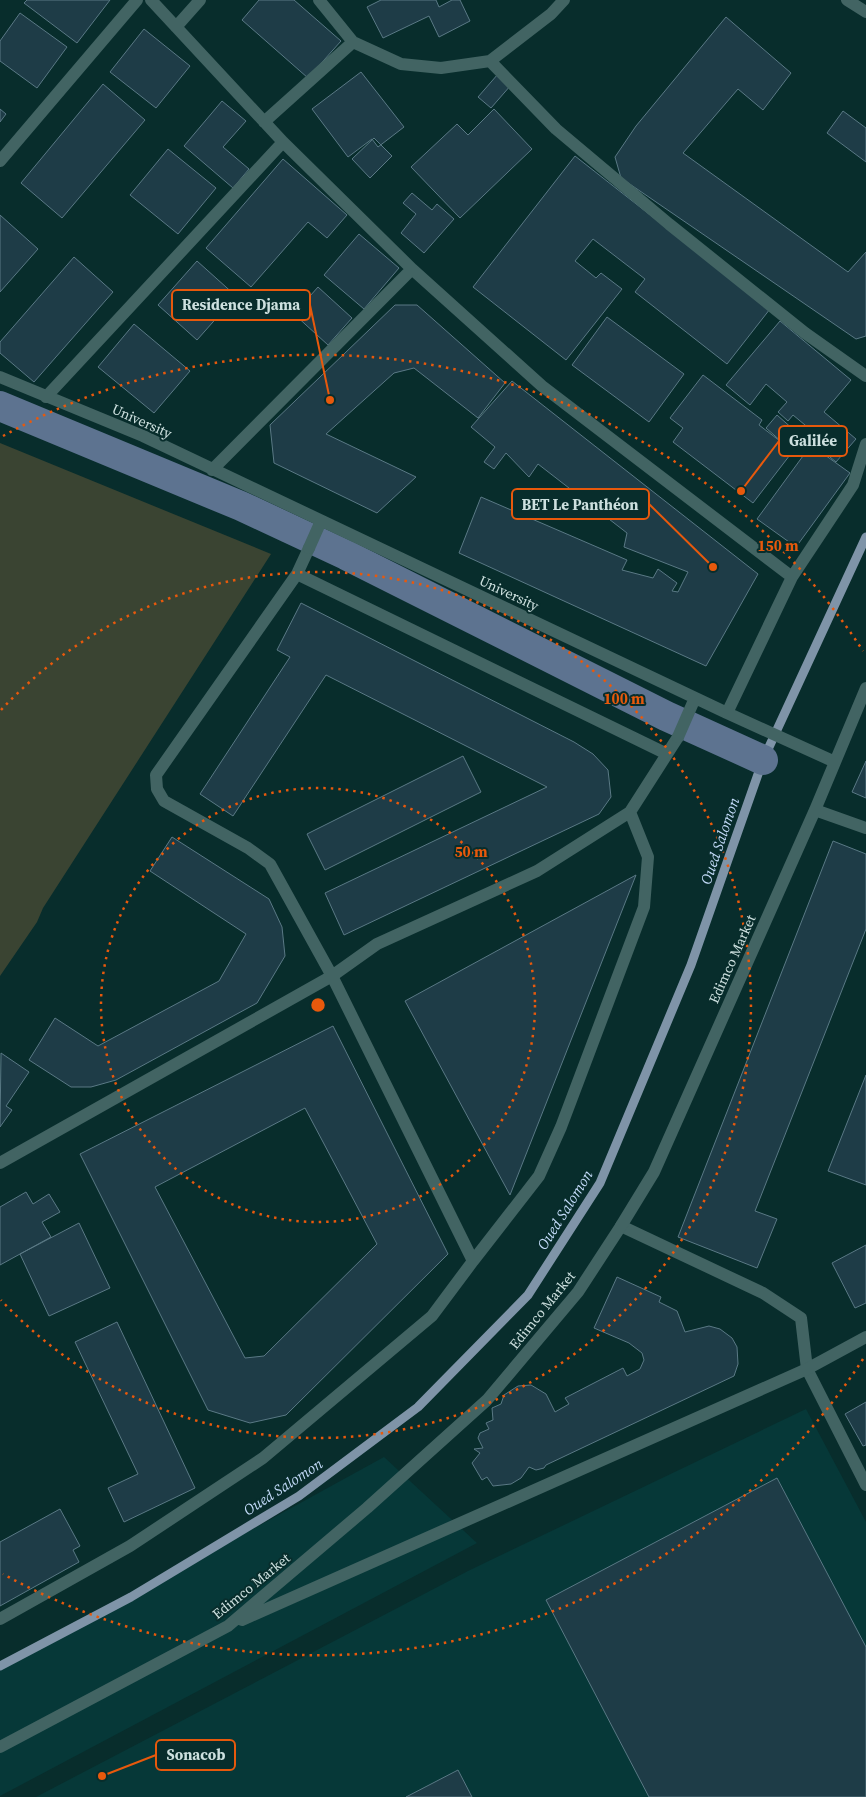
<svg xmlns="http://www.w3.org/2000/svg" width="866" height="1797" viewBox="0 0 866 1797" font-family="'Source Serif 4',serif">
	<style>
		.built { fill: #063838 }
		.green { fill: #3a4432 }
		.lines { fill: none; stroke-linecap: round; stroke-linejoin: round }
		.stream { stroke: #7f94a8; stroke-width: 9 }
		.canal { stroke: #5d7390; stroke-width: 30 }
		.building { fill: #1e3c47; stroke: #5a7985; fill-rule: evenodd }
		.lane { stroke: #426463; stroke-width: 12 }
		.street { stroke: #426463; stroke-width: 12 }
		.ring { fill: none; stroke: #e8590c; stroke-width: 2.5; stroke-dasharray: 2.5 5 }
		.labels { text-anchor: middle; stroke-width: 4; stroke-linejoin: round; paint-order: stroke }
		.street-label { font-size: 14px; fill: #cde0df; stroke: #082d2c }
		.water-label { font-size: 15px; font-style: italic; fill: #c3dbf9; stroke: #082d2c }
		.centre { fill: #e8590c; stroke: #082d2c; stroke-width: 2.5 }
		.ring-label { font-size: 15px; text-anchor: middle; font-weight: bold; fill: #e8590c; stroke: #082d2c; stroke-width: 4; stroke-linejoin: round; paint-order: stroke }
		.leader { fill: none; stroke: #e8590c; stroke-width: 2 }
		.callout-dot { fill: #e8590c; stroke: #082d2c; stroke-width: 2 }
		.callout { fill: #082d2c; stroke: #e8590c; stroke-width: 2 }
		.callout-label { font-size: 15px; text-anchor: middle; font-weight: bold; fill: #cde0df }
	</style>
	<rect width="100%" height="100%" fill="#082d2c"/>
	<path class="built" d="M 806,1409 L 866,1522 L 866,1797 L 36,1797 L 468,1571 Z
		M 384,1457 L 477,1543 L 0,1796 L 0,1668 Z"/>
	<path class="green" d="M 0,443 L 271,554 L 43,908 L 37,922 L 0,976 Z"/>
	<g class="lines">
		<path class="stream" d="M 0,1666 L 131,1597 L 299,1496 L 418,1407 L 528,1295 L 600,1183 L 691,965 L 763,760 L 866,537"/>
		<path class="canal" d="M 0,406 L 241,506 L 346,555 L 666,716 L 763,760"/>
	</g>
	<path class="building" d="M 27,0 L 110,0 L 77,43 L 24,3 Z
		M 259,0 L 294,0 L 341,41 L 308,78 L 242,20 Z
		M 381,0 L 436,0 L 439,7 L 452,0 L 460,0 L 470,21 L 439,37 L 429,16 L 383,38 L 367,7 Z
		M 20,13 L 67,47 L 37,88 L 0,61 L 0,41 Z
		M 726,17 L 791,73 L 763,110 L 738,89 L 683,153 L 848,272 L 866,252 L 866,336 L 856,339 L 621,178 L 615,157 L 636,126 Z
		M 144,29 L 190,66 L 156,108 L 110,72 Z
		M 361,72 L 404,127 L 378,147 L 372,139 L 348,157 L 312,109 Z
		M 498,74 L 511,85 L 491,108 L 478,97 Z
		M 103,84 L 145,120 L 62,218 L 21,183 Z
		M 222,101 L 246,121 L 223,147 L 249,169 L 233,188 L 184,146 Z
		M 0,109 L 6,114 L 0,122 Z
		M 494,109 L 532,149 L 460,218 L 411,167 L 457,124 L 468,135 Z
		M 843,111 L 866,128 L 866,162 L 827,133 Z
		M 374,138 L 392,156 L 370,178 L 352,159 Z
		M 168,149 L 216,188 L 178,234 L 130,195 Z
		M 575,156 L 770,309 L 727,364 L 635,292 L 645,279 L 593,239 L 575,261 L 596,278 L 601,273 L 622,289 L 566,360 L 473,287 Z
		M 283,159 L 347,215 L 327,238 L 308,222 L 251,287 L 206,248 Z
		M 412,193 L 432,210 L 437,204 L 454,219 L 424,253 L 401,233 L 416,214 L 403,203 Z
		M 0,215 L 38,249 L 0,292 Z
		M 359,234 L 399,268 L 364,309 L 324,275 Z
		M 74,257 L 113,292 L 34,382 L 0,353 L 0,342 Z
		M 197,261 L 236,296 L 197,340 L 158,305 Z
		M 318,287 L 352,318 L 328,345 L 294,314 Z
		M 395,305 L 417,305 L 505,383 L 478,418 L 414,368 L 394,373 L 326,434 L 416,477 L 377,513 L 274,463 L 270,425 Z
		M 607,317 L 684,374 L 649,422 L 572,365 Z
		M 780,321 L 851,380 L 824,412 L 856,439 L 836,462 L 806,437 L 811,430 L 793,415 L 788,421 L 778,412 L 787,402 L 766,384 L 750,405 L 726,385 Z
		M 134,324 L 190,371 L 154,413 L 98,367 Z
		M 703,375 L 762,420 L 759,425 L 793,451 L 753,503 L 673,442 L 683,428 L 670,418 Z
		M 512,381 L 758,574 L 706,666 L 459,553 L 481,497 L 627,560 L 622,570 L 653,578 L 658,569 L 677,583 L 672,591 L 678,592 L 688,572 L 624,547 L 627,533 L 538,464 L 529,477 L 506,453 L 494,469 L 484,462 L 495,447 L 471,427 Z
		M 777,415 L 794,430 L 783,443 L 766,428 Z
		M 811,445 L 850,473 L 796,547 L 757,519 Z
		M 301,603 L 574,742 L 593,754 L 608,770 L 611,797 L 599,814 L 344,935 L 325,893 L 547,787 L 326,675 L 233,816 L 200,794 L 290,657 L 277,650 Z
		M 463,756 L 481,792 L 325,870 L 307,834 Z
		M 866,761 L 866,798 L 852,792 Z
		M 172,837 L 269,899 L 282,927 L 285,956 L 257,1003 L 116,1080 L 91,1087 L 71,1087 L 29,1060 L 55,1018 L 98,1046 L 219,981 L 246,934 L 150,871 Z
		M 833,841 L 866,854 L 866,929 L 755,1211 L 777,1219 L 757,1268 L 678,1237 Z
		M 636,875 L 510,1195 L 405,1001 Z
		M 333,1026 L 448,1254 L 286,1415 L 250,1423 L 208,1410 L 80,1154 ZM 305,1108 L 377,1244 L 264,1356 L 245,1358 L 155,1187 Z
		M 1,1053 L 29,1072 L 6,1106 L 12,1110 L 0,1127 Z
		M 866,1075 L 866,1185 L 828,1171 Z
		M 26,1192 L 33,1204 L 49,1194 L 60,1212 L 42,1222 L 51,1237 L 0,1265 L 0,1207 Z
		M 79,1223 L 110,1288 L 49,1316 L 20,1254 Z
		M 866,1245 L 866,1303 L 855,1308 L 832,1263 Z
		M 617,1277 L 661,1297 L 659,1302 L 677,1311 L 685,1332 L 709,1326 L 720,1329 L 732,1338 L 737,1347 L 738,1364 L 734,1376 L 546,1465 L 544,1468 L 536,1470 L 529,1467 L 521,1478 L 511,1484 L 493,1486 L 487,1477 L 482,1480 L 472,1463 L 480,1453 L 474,1449 L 483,1448 L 478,1438 L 480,1433 L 489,1429 L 486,1423 L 493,1420 L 492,1408 L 501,1404 L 504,1395 L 518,1386 L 531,1385 L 546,1394 L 555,1412 L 569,1404 L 565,1398 L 623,1368 L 627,1376 L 640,1369 L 644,1360 L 642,1353 L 629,1343 L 594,1328 Z
		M 117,1322 L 195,1488 L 124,1522 L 108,1488 L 138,1474 L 75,1342 Z
		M 866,1402 L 866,1445 L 863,1446 L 845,1414 Z
		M 777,1478 L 866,1647 L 866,1797 L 649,1797 L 546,1600 Z
		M 60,1509 L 80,1546 L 73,1550 L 79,1562 L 0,1606 L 0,1542 Z
		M 458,1770 L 472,1797 L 406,1797 Z"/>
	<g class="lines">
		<path class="lane" d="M 847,0 L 866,12
			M 309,548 L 297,574 L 667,754
			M 0,1163 L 332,976 L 270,864 L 248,848 L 164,801 L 157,789 L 156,775 L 297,574
			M 621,1226 L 763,1293 L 801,1318 L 807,1369 L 866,1485
			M 473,1261 L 539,1176 L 561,1127 L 644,907 L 648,857 L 630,812
			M 0,1619 L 130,1546 L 263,1458 L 432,1316 L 473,1261 L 332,976 L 377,944 L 537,871 L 630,812 L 678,737"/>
		<path class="street" d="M 151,0 L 283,142 L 412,269 L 212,470
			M 319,0 L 353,42 L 401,64 L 441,68 L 490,61 L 551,14 L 564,0
			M 176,27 L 200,0
			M 490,61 L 556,129 L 669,224 L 805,333 L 866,376
			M 264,122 L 353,42
			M 0,161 L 137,0
			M 412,269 L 542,386 L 792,577
			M 0,377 L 143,436 L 727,713 L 792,577 L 853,485 L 866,444
			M 46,397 L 283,142
			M 309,548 L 321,521
			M 727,713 L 835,762
			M 678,737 L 695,698
			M 815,810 L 866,828
			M 242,1620 L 807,1369 L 866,1337
			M 0,1747 L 228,1626 L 367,1508 L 487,1400 L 578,1292 L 621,1226 L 654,1172 L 815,810 L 866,688"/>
	</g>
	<g class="ring">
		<circle cx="318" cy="1005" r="217"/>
		<path d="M1 710A433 433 0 1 1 1 1300"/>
		<path d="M863 1359A650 650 0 0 1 3 1574M3 436A650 650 0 0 1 863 651"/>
	</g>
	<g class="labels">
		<g class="street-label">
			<text transform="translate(142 421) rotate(24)" y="5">University</text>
			<text transform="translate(509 593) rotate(25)" y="5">University</text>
			<text transform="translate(732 959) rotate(-66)" y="5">Edimco Market</text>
			<text transform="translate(542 1310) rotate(-51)" y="5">Edimco Market</text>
			<text transform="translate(251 1586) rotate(-39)" y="5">Edimco Market</text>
		</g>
		<g class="water-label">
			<text transform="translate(720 841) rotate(-71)" y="5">Oued Salomon</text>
			<text transform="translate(565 1210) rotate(-58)" y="5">Oued Salomon</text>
			<text transform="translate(283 1487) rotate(-33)" y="5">Oued Salomon</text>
		</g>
	</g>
	<circle cx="318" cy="1005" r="8" class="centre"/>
	<g class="ring-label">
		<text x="778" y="551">150 m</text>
		<text x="624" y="704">100 m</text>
		<text x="471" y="857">50 m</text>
	</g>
	<path class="leader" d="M330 400L310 305M741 491L779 441M713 567L649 504M102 1776L156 1755"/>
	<g class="callout-dot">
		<circle cx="330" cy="400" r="5"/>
		<circle cx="741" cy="491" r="5"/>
		<circle cx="713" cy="567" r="5"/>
		<circle cx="102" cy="1776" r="5"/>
	</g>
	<g class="callout">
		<rect x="172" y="290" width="138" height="30" rx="5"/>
		<rect x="779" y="426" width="68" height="30" rx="5"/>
		<rect x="512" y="489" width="137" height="30" rx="5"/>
		<rect x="156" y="1740" width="79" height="30" rx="5"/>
	</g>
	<g class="callout-label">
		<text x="241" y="310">Residence Djama</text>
		<text x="813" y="446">Galilée</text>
		<text x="580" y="510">BET Le Panthéon</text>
		<text x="196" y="1760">Sonacob</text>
	</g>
</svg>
